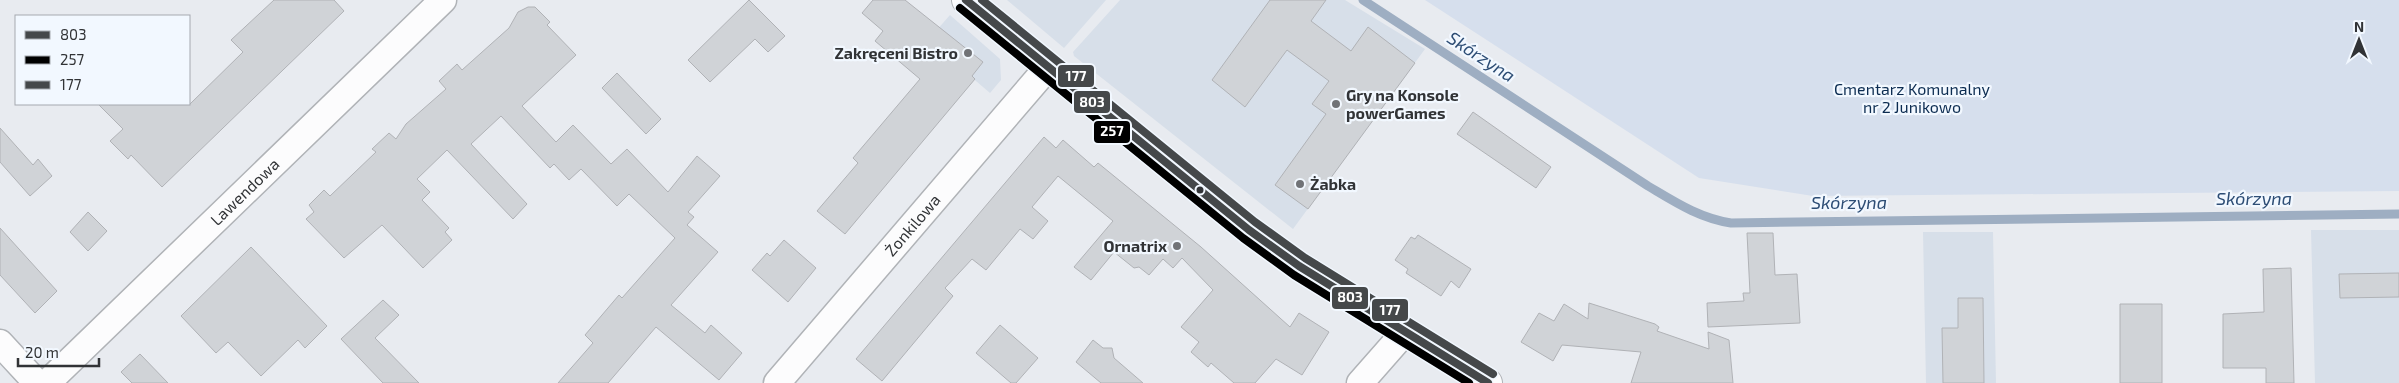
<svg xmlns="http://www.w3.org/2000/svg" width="2399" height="383" viewBox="0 0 2399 383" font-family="'Exo 2',sans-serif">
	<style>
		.built { fill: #d7dfe9 }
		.green { fill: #d6dfed }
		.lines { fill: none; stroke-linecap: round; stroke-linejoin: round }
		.stream { stroke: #9eaec2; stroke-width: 9 }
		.building { fill: #d0d3d7; stroke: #b0b2b6 }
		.minor-casing { stroke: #b0b3b7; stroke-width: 29 }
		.tertiary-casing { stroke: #b0b3b7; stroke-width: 30 }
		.minor { stroke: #fcfcfd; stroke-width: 26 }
		.tertiary { stroke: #fcfcfd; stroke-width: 28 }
		.bus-1-casing { stroke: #f2f8ff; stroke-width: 11 }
		.bus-2-casing { stroke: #f2f8ff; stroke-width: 11 }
		.bus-3-casing { stroke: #f2f8ff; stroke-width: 11 }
		.bus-1 { stroke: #45484a; stroke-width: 8 }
		.bus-2 { stroke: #000; stroke-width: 8 }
		.bus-3 { stroke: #45484a; stroke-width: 8 }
		.poi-dot { fill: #717377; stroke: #f2f8ff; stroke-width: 2 }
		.bus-dot { fill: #313336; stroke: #f2f8ff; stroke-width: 2 }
		.labels { text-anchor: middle; stroke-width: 4.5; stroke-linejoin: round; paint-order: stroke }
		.poi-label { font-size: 16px; font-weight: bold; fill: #313336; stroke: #f2f8ff; text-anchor: end }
		.park-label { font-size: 16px; fill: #0c2c51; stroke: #f2f8ff }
		.street-label { font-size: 16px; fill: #313336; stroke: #f2f8ff }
		.water-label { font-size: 18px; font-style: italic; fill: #2d4d75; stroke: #f2f8ff }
		.line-badge { stroke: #f2f8ff; stroke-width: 2 }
		.badge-label { font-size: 14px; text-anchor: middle; font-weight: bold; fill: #fff }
	</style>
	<rect width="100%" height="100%" fill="#e8ebf0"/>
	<path class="built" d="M 1007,0 L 1106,0 L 1064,48 Z
		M 1120,0 L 1345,0 L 1425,49 L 1293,229 L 1074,56 L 1073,52 Z
		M 950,15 L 1000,59 L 1001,80 L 990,93 L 928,40 Z
		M 2311,230 L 2399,230 L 2399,383 L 2315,383 Z
		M 1923,232 L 1993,232 L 1996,383 L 1926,383 Z"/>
	<path class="green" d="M 1425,0 L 2399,0 L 2399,191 L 1813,196 L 1699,178 Z"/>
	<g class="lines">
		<path class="stream" d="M 1363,0 L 1648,186 C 1675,202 1699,218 1731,223 L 2399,214"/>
	</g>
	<path class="building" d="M 274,0 L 334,0 L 344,11 L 162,187 L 131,155 L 128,159 L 110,141 L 123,129 L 98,104 L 190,104 L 243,52 L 231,40 Z
		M 749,0 L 785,36 L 768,52 L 755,39 L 710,82 L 688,60 Z
		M 873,0 L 905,0 L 983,62 L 972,76 L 975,79 L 845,234 L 817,211 L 858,163 L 853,158 L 920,79 L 875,41 L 883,31 L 862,13 Z
		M 1270,0 L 1326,0 L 1311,21 L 1351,51 L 1368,27 L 1415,63 L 1308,209 L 1275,185 L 1326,114 L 1312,104 L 1329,81 L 1287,50 L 1245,107 L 1212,80 Z
		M 528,7 L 535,7 L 550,22 L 547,25 L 576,55 L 522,106 L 556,142 L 573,125 L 611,164 L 627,149 L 668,192 L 697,156 L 720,176 L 688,212 L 694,217 L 687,225 L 718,252 L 671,305 L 705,333 L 711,325 L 742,353 L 719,380 L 656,327 L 608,383 L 558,383 L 593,343 L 585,335 L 619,295 L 622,298 L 675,238 L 629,194 L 617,206 L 581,169 L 569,180 L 554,164 L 550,168 L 501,116 L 471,144 L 527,204 L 513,219 L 447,150 L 417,179 L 430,192 L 422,200 L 449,228 L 445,232 L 452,240 L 423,268 L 382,225 L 344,258 L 306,219 L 314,212 L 309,205 L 324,190 L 330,196 L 376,152 L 372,149 L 389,133 L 396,139 L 406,124 L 446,89 L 439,81 L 457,64 L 462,70 L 509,28 L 518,12 Z
		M 617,73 L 661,119 L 646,134 L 602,88 Z
		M 1473,112 L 1551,167 L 1536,188 L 1457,134 Z
		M 0,128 L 33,165 L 38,159 L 52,176 L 30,196 L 0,162 Z
		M 1044,137 L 1056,148 L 1063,140 L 1094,167 L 1098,163 L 1201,247 L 1290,327 L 1299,313 L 1329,332 L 1302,375 L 1276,359 L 1255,383 L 1234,383 L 1211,363 L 1208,367 L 1191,352 L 1199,342 L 1181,327 L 1213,290 L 1182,258 L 1173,268 L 1163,259 L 1149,275 L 1139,267 L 1134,268 L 1114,252 L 1091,280 L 1074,267 L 1113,221 L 1058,176 L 1032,207 L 1048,221 L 1033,239 L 1020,229 L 986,270 L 972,259 L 945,288 L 953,296 L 882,381 L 856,359 Z
		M 88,212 L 107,231 L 88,251 L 70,232 Z
		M 0,228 L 57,291 L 35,313 L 0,275 Z
		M 1747,233 L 1773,233 L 1775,275 L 1797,274 L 1800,323 L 1708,327 L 1707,303 L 1744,301 L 1743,293 L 1750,293 Z
		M 1418,235 L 1471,269 L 1459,288 L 1451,281 L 1441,296 L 1406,273 L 1408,269 L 1395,260 L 1411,237 L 1415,239 Z
		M 784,240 L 816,268 L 788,302 L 752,270 L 767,253 L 770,256 Z
		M 251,247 L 327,326 L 305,348 L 298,340 L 261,376 L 228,342 L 216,353 L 181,316 Z
		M 2291,268 L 2294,383 L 2266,383 L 2266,368 L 2223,368 L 2223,314 L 2264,312 L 2263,269 Z
		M 2399,273 L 2399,297 L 2340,298 L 2339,274 Z
		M 1958,298 L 1983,298 L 1984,383 L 1943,383 L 1942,328 L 1958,328 Z
		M 383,300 L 399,315 L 375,338 L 419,383 L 383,383 L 341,339 Z
		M 1589,303 L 1655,324 L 1659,327 L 1657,331 L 1709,349 L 1708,332 L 1729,340 L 1733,383 L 1631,383 L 1641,352 L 1562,345 L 1553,361 L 1521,342 L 1539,313 L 1554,321 L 1564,304 L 1588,319 Z
		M 2120,304 L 2162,304 L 2162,383 L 2120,383 Z
		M 1000,325 L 1038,358 L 1016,383 L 1011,383 L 976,353 Z
		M 1093,340 L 1103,348 L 1112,348 L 1114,358 L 1143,383 L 1101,383 L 1076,362 Z
		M 140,354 L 168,383 L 132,383 L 121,372 Z"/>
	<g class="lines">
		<defs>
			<g id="minor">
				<path d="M 0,343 L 37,383"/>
				<path id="s1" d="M 47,383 L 443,0"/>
				<path id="s2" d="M 777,383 L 1048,67"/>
				<path d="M 1360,383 L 1404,333"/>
			</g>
			<path id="tertiary" d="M 966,0 L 1249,230 L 1299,266 L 1488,383"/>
		</defs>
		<use href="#minor" class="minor-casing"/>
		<use href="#tertiary" class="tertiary-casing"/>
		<use href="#minor" class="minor"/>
		<use href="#tertiary" class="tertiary"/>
		<defs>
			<path id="bus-1" d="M 966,0 L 1249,230 L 1299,266 L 1488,383"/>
			<path id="bus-2" d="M 960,8 L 1243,238 L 1294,275 L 1469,383"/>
			<path id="bus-3" d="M 982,0 L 1255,222 L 1305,258 L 1493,374"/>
		</defs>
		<use href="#bus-1" class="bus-1-casing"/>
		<use href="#bus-2" class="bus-2-casing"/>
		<use href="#bus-3" class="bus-3-casing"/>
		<use href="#bus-1" class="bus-1"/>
		<use href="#bus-2" class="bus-2"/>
		<use href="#bus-3" class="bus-3"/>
	</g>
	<g class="poi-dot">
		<circle cx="968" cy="53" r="5"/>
		<circle cx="1336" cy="104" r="5"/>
		<circle cx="1300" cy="184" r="5"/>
		<circle cx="1177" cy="246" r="5"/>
	</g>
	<circle class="bus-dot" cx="1200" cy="190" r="4.5"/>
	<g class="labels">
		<g class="poi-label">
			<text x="958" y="59">Zakręceni Bistro</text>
			<text x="1346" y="101" text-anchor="start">Gry na Konsole<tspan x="1346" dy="18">powerGames</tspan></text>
			<text x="1310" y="190" text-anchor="start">Żabka</text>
			<text x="1167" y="252">Ornatrix</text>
		</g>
		<g class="park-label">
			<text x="1912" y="95">Cmentarz Komunalny<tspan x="1912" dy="18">nr 2 Junikowo</tspan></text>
		</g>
		<g class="street-label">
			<text dy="6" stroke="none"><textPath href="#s1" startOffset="275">Lawendowa</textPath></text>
			<text dy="6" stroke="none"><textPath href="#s2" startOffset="208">Żonkilowa</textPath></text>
		</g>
		<g class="water-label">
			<text transform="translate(1481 57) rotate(33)" y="6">Skórzyna</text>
			<text x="2254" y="205">Skórzyna</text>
			<text x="1849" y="209">Skórzyna</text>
		</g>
	</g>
	<g class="line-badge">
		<rect x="1057" y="64" width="38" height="24" rx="5" fill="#45484a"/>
		<rect x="1073" y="90" width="38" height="24" rx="5" fill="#45484a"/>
		<rect x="1093" y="120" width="38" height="24" rx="5" fill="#000"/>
		<rect x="1331" y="286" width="38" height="24" rx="5" fill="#45484a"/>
		<rect x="1371" y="298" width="38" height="24" rx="5" fill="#45484a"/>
	</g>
	<g class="badge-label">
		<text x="1076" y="81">177</text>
		<text x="1092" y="107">803</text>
		<text x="1112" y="136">257</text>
		<text x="1350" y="302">803</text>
		<text x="1390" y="315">177</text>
	</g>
	<rect x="15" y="15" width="175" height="90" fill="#f2f8ff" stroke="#a5a9af"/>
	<rect x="25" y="31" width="25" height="8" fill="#45484a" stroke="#a5a9af"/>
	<text x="60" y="40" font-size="15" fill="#313336">803</text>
	<rect x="25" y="56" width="25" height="8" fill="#000000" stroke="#a5a9af"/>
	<text x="60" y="65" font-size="15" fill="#313336">257</text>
	<rect x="25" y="81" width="25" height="8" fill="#45484a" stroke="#a5a9af"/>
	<text x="60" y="90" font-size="15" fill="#313336">177</text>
	<g transform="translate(2359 40)" stroke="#f2f8ff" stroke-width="4" paint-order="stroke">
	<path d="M0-4L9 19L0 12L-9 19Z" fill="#313336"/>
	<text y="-8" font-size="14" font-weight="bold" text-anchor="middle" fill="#313336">N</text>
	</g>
	<path d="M18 358v8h81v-8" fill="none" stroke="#313336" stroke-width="2.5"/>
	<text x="25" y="358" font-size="15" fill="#313336" stroke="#f2f8ff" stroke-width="4" paint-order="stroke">20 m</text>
</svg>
